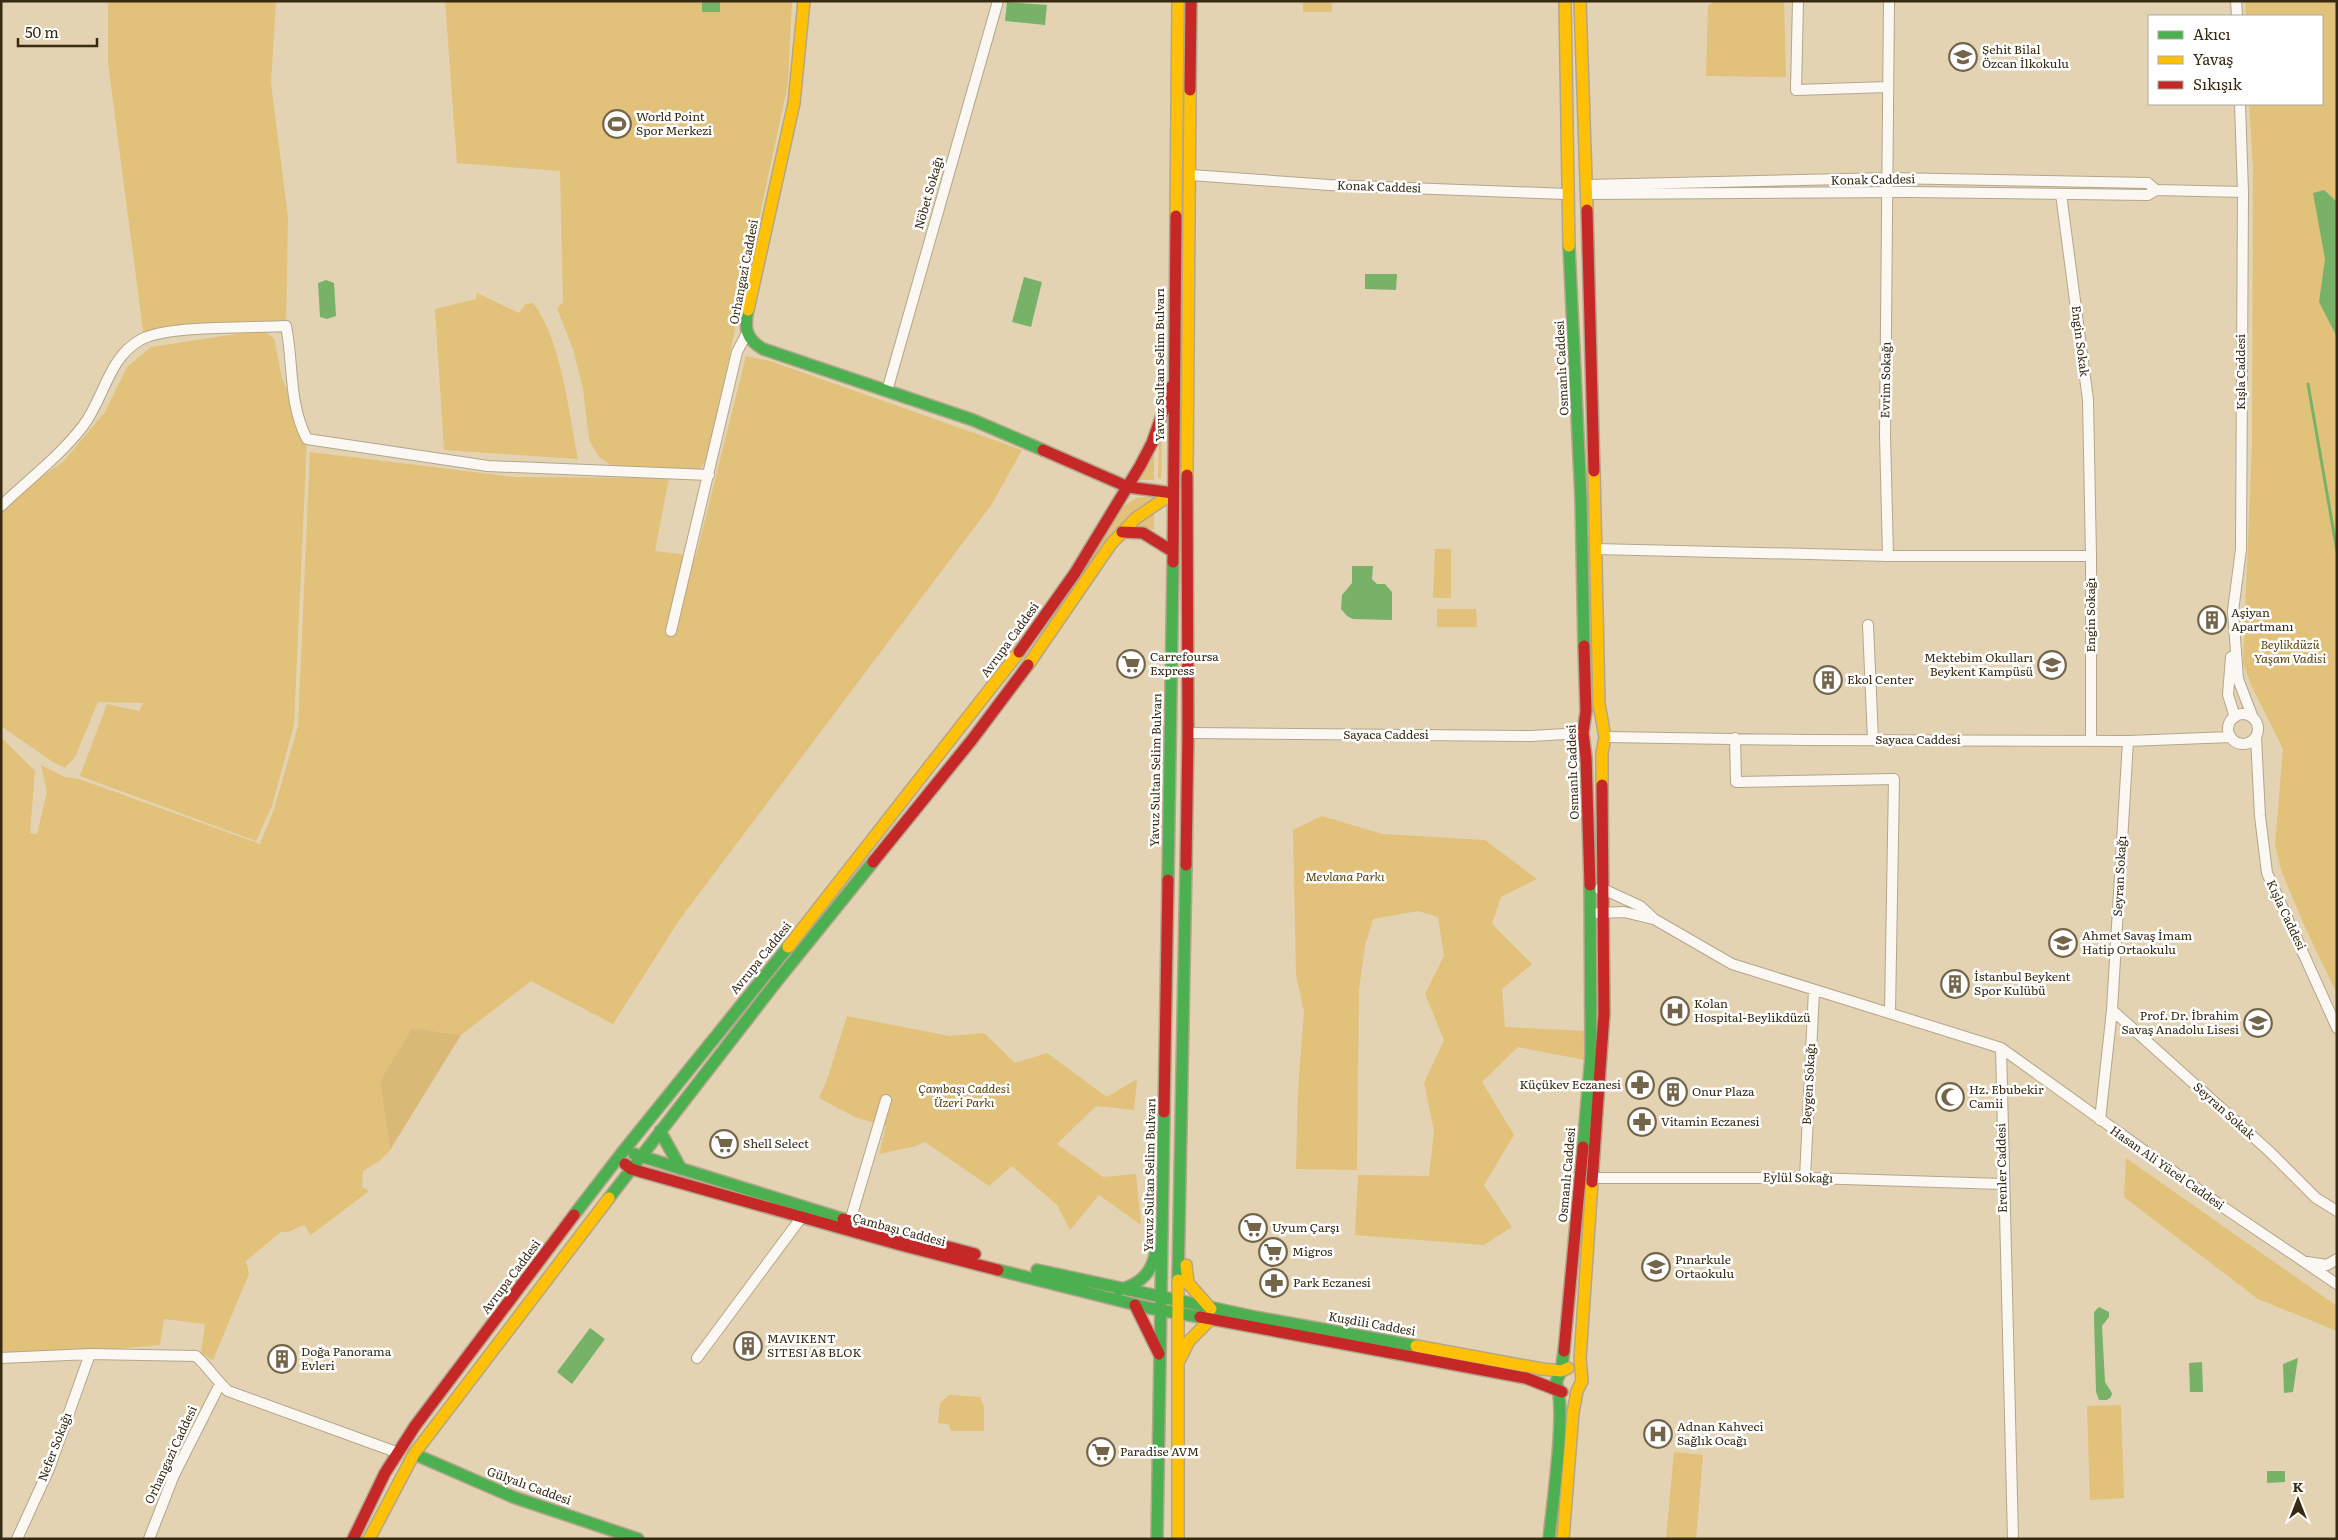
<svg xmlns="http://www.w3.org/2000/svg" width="2338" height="1540" viewBox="0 0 2338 1540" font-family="Literata,serif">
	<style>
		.green { fill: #e2c17a }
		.forest { fill: #d9b976 }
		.water { fill: #78b268 }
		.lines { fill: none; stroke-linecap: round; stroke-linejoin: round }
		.stream { stroke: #78b268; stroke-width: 3 }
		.street-casing { stroke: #b3a68c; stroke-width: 12 }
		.fast-casing { stroke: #b3a68c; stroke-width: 14 }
		.slow-casing { stroke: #b3a68c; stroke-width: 14 }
		.jam-casing { stroke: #b3a68c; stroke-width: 14 }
		.street { stroke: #fbf8f3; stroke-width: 10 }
		.fast { stroke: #4caf50; stroke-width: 11 }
		.slow { stroke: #ffc107; stroke-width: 11 }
		.jam { stroke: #c62828; stroke-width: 11 }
		.labels { text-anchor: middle; stroke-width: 5; stroke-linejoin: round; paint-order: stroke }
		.poi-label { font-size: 12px; fill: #362a12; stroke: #fefefe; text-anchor: start }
		.street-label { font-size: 12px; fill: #362a12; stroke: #fefefe }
		.park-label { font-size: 12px; font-style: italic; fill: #58410b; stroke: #fefefe }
	</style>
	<rect width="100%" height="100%" fill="#e3d3b2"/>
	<path class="green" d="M 108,1 L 276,1 L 271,83 L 288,217 L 286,326 L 144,338 L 108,63 Z
		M 445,1 L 792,1 L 788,84 L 707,460 L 700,469 L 614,467 L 599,457 L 589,440 L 583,389 L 573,349 L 557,308 L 563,302 L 560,171 L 457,163 Z
		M 1303,1 L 1332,1 L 1332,12 L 1303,12 Z
		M 1716,1 L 1784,1 L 1786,77 L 1706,76 L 1708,5 Z
		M 2245,1 L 2337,1 L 2337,994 L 2305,927 L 2281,870 L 2275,845 L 2283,749 L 2252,687 L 2243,663 L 2252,446 L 2253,166 L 2249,104 L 2322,104 L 2322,16 L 2246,16 Z
		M 477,293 L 519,313 L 526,304 L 533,303 C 561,338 569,414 578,459 L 444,450 L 435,309 L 476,299 Z
		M 262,330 L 274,338 L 282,378 L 307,439 L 294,725 L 272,806 L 256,841 L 80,776 L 107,704 L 139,711 L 143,703 L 98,702 L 75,757 L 65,768 L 53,762 L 1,726 L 1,510 L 3,504 L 63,462 L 105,412 L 127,367 L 151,347 Z
		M 746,356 L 770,361 L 1022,450 L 992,504 L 680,919 L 613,1024 L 531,981 L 461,1035 L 412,1028 L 380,1081 L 390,1150 L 381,1160 L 363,1171 L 362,1187 L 369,1191 L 311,1235 L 304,1225 L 288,1232 L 281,1232 L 246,1261 L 249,1274 L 213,1360 L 201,1353 L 205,1324 L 164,1319 L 160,1345 L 92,1351 L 1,1354 L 1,737 L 35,771 L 30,833 L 37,834 L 47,792 L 41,765 L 65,777 L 79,779 L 260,844 L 274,809 L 298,726 L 310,452 L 515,477 L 669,478 L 655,551 L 696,556 Z
		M 1162,435 L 1161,478 L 1158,478 L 1159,440 Z
		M 1154,453 L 1154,480 L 1138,480 Z
		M 1154,496 L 1152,500 C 1122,513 1103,550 1084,576 L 1081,573 L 1124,506 L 1136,498 Z
		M 1154,512 L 1154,530 L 1137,525 Z
		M 1435,549 L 1451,549 L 1451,598 L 1433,598 Z
		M 1437,609 L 1476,609 L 1477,627 L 1437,627 Z
		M 1322,816 L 1382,834 L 1485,840 L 1537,879 L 1501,897 L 1492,924 L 1532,964 L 1502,989 L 1505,1027 L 1585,1031 L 1585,1060 L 1518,1047 L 1482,1082 L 1514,1135 L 1484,1185 L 1512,1227 L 1484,1245 L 1355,1235 L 1358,1175 L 1429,1176 L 1434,1131 L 1424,1083 L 1444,1040 L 1425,994 L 1444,956 L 1438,917 L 1418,911 L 1373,919 L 1365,945 L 1359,991 L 1357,1170 L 1296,1169 L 1298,1091 L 1304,1012 L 1296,975 L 1293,830 Z
		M 847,1016 L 949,1036 L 984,1033 L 1015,1063 L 1047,1053 L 1107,1097 L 1137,1079 L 1134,1110 L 1096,1106 L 1057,1144 L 1103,1177 L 1136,1174 L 1141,1225 L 1099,1195 L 1070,1230 L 1057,1205 L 1012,1166 L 989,1186 L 925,1142 L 916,1146 L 879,1154 L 886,1126 L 855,1117 L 819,1098 L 827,1080 Z
		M 2126,1158 L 2337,1306 L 2337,1331 L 2258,1299 L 2124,1197 Z
		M 949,1395 L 980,1397 L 984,1407 L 984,1431 L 951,1431 L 949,1424 L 938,1423 L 940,1403 Z
		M 2121,1405 L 2124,1498 L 2090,1500 L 2087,1406 Z
		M 1674,1452 L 1703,1455 L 1696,1539 L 1666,1539 Z"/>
	<path class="forest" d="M 412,1028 L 461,1035 L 390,1150 L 380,1081 Z"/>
	<path class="water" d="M 702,1 L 720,1 L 720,12 L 702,12 Z
		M 1007,2 L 1047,5 L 1045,25 L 1005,21 Z
		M 2324,190 L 2337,202 L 2337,337 L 2319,302 L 2325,259 L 2313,193 Z
		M 1365,274 L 1397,274 L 1396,290 L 1365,289 Z
		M 1024,277 L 1042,282 L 1031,327 L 1012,322 Z
		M 326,280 L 334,283 L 336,316 L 327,319 L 320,317 L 318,283 Z
		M 1352,566 L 1373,566 L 1372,579 L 1377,584 L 1385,584 L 1392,592 L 1392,620 L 1353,619 L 1347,616 L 1341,609 L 1342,595 L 1352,583 Z
		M 2099,1307 L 2109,1312 L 2109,1317 L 2102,1326 L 2105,1382 L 2112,1393 L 2111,1397 L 2107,1400 L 2099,1400 L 2096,1392 L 2094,1317 L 2094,1312 Z
		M 590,1328 L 605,1339 L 572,1384 L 557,1372 Z
		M 2298,1358 L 2293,1392 L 2284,1393 L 2283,1364 Z
		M 2202,1362 L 2203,1392 L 2190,1392 L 2189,1363 Z
		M 2267,1471 L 2285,1471 L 2285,1482 L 2267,1483 Z"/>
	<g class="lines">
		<path class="stream" d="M 2308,384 L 2337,551"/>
		<defs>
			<path id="street" d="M 1798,1 L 1796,90 L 1888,87
				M 2236,1 L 2237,16
				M 2240,104 L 2243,192 L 2241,549 L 2233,611 L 2238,679 L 2253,718
				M 1191,175 L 1329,185 L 1567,194
				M 1587,185 L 1888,178 L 2148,183 L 2156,190
				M 1587,194 L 1909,192 L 2148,195 L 2156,190 L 2243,192
				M 2061,194 L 2088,400 L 2091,556 L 2091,740
				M 887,391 L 998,1
				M 1,506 C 28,480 60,456 83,426 C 105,397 108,357 142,339 C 169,325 253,328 286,326 C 294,365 288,402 307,439 L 488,466 L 709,475
				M 1596,549 L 1888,556 L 2091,556
				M 1888,556 L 1885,435 L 1889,1
				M 1868,625 L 1873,740
				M 671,631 L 737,352 L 746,335
				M 2231,657 L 2228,695 L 2235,717
				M2228 729a15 15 0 1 1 30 0a15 15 0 1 1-30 0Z
				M 1188,733 L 1531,736 L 1583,733
				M 1605,737 L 1804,740 L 2128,741 L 2231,737
				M 2256,737 L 2260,816 L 2267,873 L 2337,1028
				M 1735,738 L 1736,782 L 1894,779 L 1890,1012
				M 1599,889 L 1603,889 L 1640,906 L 1654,919 L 1732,964 L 2001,1048 L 2013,1539
				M 1598,913 L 1624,912 L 1653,919
				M 2112,1010 L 2270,1152 L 2316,1198 L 2337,1211
				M 2001,1048 L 2220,1205 L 2337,1284
				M 2100,1120 L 2112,1010 L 2128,741
				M 1593,1178 L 1812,1178 L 2002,1184
				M 1805,1178 L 1814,990
				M 850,1221 L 886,1100
				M 2307,1262 L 2327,1265 L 2337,1259
				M 1,1358 L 90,1354 L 196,1356 C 208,1367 216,1380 228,1391 L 396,1452
				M 697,1358 L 801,1218
				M 17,1539 L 49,1469 L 90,1354
				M 149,1539 L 174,1475 L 220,1384"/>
			<path id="fast" d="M 1569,246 L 1581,499 L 1584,646
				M 748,310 C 744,328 746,339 763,349 L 973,420 L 1043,450
				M 1168,880 L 1173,562
				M 660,1131 L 681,1169
				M 1583,1147 L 1591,1056 L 1590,885
				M 634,1154 L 843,1219
				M 609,1198 L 777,981 L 873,862
				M 574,1215 L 621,1154 L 788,947
				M 998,1270 L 1149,1308 L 1200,1317
				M 1037,1270 L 1255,1317 L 1416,1346
				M 1178,1280 L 1186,865
				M 1119,1290 C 1141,1284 1153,1272 1156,1250
				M 414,1454 L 513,1497 L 638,1539
				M 1157,1539 L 1164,1112
				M 1549,1539 C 1552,1506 1567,1408 1556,1382 L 1561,1371 L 1564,1351"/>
			<path id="slow" d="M 1565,1 L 1569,246
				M 1580,1 L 1587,210
				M 1176,216 L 1178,1
				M 748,310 L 794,103 L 804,1
				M 1594,471 L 1599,704 L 1605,737 L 1602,753 L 1602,785
				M 1187,475 L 1190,90
				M 1028,665 L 1111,544 L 1136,518 L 1173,493
				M 788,947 L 1019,652
				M 1186,1265 L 1188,1283 L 1211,1309
				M 1178,1280 L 1178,1539
				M 1416,1346 L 1542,1369 L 1561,1371 L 1568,1368
				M 1180,1359 L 1189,1341 L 1209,1321
				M 369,1539 L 414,1454 L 609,1198
				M 1563,1539 L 1573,1413 L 1577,1391 L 1582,1381 L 1580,1359 L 1592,1182"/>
			<path id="jam" d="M 1190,90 L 1191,1
				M 1587,210 L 1594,471
				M 1043,450 L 1128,487 L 1173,493
				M 1122,532 L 1143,533 L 1172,551
				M 1173,562 L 1176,216
				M 1584,646 L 1586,711 L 1583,733 L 1586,757 L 1590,885
				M 1019,652 L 1075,573 L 1140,466 L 1152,443 L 1172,386
				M 873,862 L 971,741 L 1028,665
				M 1186,865 L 1188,733 L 1187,475
				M 1164,1112 L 1168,880
				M 625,1164 L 631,1169 L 901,1245 L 998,1270
				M 1592,1182 L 1604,1014 L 1602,785
				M 843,1219 L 975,1254
				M 1135,1305 L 1159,1354
				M 1200,1317 L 1526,1378 L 1562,1392
				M 1564,1351 L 1583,1147
				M 353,1539 L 385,1473 L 415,1426 L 574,1215"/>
		</defs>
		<use href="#street" class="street-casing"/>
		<use href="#fast" class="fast-casing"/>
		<use href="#slow" class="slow-casing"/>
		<use href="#jam" class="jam-casing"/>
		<use href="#street" class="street"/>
		<use href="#fast" class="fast"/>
		<use href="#slow" class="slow"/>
		<use href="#jam" class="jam"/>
	</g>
	<defs>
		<symbol id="school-ring" viewBox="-11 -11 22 22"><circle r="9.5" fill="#fefefe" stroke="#73654a" stroke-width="1.5"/><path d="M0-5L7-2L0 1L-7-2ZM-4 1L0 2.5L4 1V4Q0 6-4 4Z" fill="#73654a"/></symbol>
		<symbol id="stadium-ring" viewBox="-11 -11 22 22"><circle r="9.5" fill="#fefefe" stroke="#73654a" stroke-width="1.5"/><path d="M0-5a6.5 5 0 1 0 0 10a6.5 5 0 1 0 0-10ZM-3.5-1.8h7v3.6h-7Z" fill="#73654a"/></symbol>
		<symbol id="building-ring" viewBox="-11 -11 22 22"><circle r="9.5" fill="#fefefe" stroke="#73654a" stroke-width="1.5"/><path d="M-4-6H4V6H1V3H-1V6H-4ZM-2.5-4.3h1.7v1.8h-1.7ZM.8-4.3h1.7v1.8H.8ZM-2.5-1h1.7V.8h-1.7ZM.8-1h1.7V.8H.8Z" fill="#73654a"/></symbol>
		<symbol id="supermarket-ring" viewBox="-11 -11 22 22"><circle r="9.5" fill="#fefefe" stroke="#73654a" stroke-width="1.5"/><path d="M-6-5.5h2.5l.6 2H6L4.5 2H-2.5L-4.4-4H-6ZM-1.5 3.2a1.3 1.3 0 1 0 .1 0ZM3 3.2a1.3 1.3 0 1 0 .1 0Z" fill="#73654a"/></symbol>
		<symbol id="hospital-ring" viewBox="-11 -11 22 22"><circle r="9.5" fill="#fefefe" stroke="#73654a" stroke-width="1.5"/><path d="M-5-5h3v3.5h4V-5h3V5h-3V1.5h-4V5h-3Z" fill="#73654a"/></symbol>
		<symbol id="pharmacy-ring" viewBox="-11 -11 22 22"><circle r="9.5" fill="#fefefe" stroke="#73654a" stroke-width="1.5"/><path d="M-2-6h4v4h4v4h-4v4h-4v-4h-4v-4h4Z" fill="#73654a"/></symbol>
		<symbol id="mosque-ring" viewBox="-11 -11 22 22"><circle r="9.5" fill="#fefefe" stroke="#73654a" stroke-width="1.5"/><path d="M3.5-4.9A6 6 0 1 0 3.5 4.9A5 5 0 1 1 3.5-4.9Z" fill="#73654a"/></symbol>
	</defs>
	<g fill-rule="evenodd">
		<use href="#school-ring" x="1947" y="41" width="32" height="32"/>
		<use href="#stadium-ring" x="601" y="108" width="32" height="32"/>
		<use href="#building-ring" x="2196" y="604" width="32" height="32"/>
		<use href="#supermarket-ring" x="1115" y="648" width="32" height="32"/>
		<use href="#school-ring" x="2036" y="649" width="32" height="32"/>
		<use href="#building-ring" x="1812" y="664" width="32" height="32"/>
		<use href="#school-ring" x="2047" y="927" width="32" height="32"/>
		<use href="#building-ring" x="1939" y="968" width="32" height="32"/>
		<use href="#hospital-ring" x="1659" y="995" width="32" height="32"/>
		<use href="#school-ring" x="2242" y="1007" width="32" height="32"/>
		<use href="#pharmacy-ring" x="1624" y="1069" width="32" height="32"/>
		<use href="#building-ring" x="1657" y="1076" width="32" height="32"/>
		<use href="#mosque-ring" x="1934" y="1081" width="32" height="32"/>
		<use href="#pharmacy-ring" x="1626" y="1106" width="32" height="32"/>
		<use href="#supermarket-ring" x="708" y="1128" width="32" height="32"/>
		<use href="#supermarket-ring" x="1237" y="1212" width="32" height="32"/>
		<use href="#supermarket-ring" x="1257" y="1236" width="32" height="32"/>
		<use href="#school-ring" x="1640" y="1251" width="32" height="32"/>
		<use href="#pharmacy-ring" x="1258" y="1267" width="32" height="32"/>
		<use href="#building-ring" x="732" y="1330" width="32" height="32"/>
		<use href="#building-ring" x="266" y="1343" width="32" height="32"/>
		<use href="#hospital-ring" x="1642" y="1418" width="32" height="32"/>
		<use href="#supermarket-ring" x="1085" y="1436" width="32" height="32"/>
	</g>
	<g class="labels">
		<g class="poi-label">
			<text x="1982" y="54">Şehit Bilal<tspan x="1982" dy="14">Özcan İlkokulu</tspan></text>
			<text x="636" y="121">World Point<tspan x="636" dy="14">Spor Merkezi</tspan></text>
			<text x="2231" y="617">Aşiyan<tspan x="2231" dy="14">Apartmanı</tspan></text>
			<text x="1150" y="661">Carrefoursa<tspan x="1150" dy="14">Express</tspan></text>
			<text x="2033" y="662" text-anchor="end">Mektebim Okulları<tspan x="2033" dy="14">Beykent Kampüsü</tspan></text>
			<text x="1847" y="684">Ekol Center</text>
			<text x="2082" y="940">Ahmet Savaş İmam<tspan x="2082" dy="14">Hatip Ortaokulu</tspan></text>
			<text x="1974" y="981">İstanbul Beykent<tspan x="1974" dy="14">Spor Kulübü</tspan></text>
			<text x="1694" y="1008">Kolan<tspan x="1694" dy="14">Hospital-Beylikdüzü</tspan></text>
			<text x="2239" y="1020" text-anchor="end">Prof. Dr. İbrahim<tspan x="2239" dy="14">Savaş Anadolu Lisesi</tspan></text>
			<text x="1621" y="1089" text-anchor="end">Küçükev Eczanesi</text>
			<text x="1969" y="1094">Hz. Ebubekir<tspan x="1969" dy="14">Camii</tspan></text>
			<text x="1692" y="1096">Onur Plaza</text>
			<text x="1661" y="1126">Vitamin Eczanesi</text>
			<text x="743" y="1148">Shell Select</text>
			<text x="1272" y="1232">Uyum Çarşı</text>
			<text x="1292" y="1256">Migros</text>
			<text x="1675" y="1264">Pınarkule<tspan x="1675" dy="14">Ortaokulu</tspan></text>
			<text x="1293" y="1287">Park Eczanesi</text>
			<text x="767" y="1343">MAVIKENT<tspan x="767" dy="14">SITESI A8 BLOK</tspan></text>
			<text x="301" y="1356">Doğa Panorama<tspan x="301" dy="14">Evleri</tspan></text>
			<text x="1677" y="1431">Adnan Kahveci<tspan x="1677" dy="14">Sağlık Ocağı</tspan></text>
			<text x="1120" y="1456">Paradise AVM</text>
		</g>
		<g class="street-label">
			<text transform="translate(1873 180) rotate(-1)" y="4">Konak Caddesi</text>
			<text transform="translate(1379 187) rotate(2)" y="4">Konak Caddesi</text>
			<text transform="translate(929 193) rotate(-74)" y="4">Nöbet Sokağı</text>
			<text transform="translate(744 272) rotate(-79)" y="4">Orhangazi Caddesi</text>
			<text transform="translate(2080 341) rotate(83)" y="4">Engin Sokak</text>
			<text transform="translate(1160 365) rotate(-90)" y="4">Yavuz Sultan Selim Bulvarı</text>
			<text transform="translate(1562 368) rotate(-93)" y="4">Osmanlı Caddesi</text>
			<text transform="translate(2241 372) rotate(-90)" y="4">Kışla Caddesi</text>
			<text transform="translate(1886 380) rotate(-89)" y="4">Evrim Sokağı</text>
			<text transform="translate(2091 615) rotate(-90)" y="4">Engin Sokağı</text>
			<text transform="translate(1010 640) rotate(-54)" y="4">Avrupa Caddesi</text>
			<text x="1386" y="739">Sayaca Caddesi</text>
			<text x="1918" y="744">Sayaca Caddesi</text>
			<text transform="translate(1156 770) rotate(-89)" y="4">Yavuz Sultan Selim Bulvarı</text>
			<text transform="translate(1573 772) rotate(-92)" y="4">Osmanlı Caddesi</text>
			<text transform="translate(2120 876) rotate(-87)" y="4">Seyran Sokağı</text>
			<text transform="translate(2286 915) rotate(65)" y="4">Kışla Caddesi</text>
			<text transform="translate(761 958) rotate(-51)" y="4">Avrupa Caddesi</text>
			<text transform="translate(1809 1084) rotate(-87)" y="4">Beygen Sokağı</text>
			<text transform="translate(2224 1111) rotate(42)" y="4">Seyran Sokak</text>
			<text transform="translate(2002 1168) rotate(-91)" y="4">Erenler Caddesi</text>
			<text transform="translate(2167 1168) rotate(35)" y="4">Hasan Ali Yücel Caddesi</text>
			<text transform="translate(1150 1175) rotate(-89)" y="4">Yavuz Sultan Selim Bulvarı</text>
			<text transform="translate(1567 1175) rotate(-85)" y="4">Osmanlı Caddesi</text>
			<text transform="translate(1798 1178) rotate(1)" y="4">Eylül Sokağı</text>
			<text transform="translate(899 1230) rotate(15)" y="4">Çambaşı Caddesi</text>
			<text transform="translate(511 1277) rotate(-53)" y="4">Avrupa Caddesi</text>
			<text transform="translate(1372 1324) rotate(10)" y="4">Kuşdili Caddesi</text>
			<text transform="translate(55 1447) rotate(-69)" y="4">Nefer Sokağı</text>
			<text transform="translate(171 1455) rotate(-65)" y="4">Orhangazi Caddesi</text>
			<text transform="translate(529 1486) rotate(20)" y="4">Gülyalı Caddesi</text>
		</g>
		<g class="park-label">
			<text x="2290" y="649">Beylikdüzü<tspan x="2290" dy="14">Yaşam Vadisi</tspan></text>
			<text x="1345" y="881">Mevlana Parkı</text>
			<text x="964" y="1093">Çambaşı Caddesi<tspan x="964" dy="14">Üzeri Parkı</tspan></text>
		</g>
	</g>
	<rect width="2338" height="1540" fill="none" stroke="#362a12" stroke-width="5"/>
	<rect x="2148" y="15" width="175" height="90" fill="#fefefe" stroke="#aea9a0"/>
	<rect x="2158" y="31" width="25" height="8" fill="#4caf50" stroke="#aea9a0"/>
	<text x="2193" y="40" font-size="15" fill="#362a12">Akıcı</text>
	<rect x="2158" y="56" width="25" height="8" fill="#ffc107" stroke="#aea9a0"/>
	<text x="2193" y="65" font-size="15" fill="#362a12">Yavaş</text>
	<rect x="2158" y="81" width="25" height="8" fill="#c62828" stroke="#aea9a0"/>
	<text x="2193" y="90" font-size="15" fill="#362a12">Sıkışık</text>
	<g transform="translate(2298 1500)" stroke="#fefefe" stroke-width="4" paint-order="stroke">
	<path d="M0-4L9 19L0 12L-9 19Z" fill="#362a12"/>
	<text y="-8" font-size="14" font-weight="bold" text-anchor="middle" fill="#362a12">K</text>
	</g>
	<path d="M18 38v8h79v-8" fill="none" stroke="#362a12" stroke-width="2.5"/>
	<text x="25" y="38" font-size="15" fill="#362a12" stroke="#fefefe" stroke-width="4" paint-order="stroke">50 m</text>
</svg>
